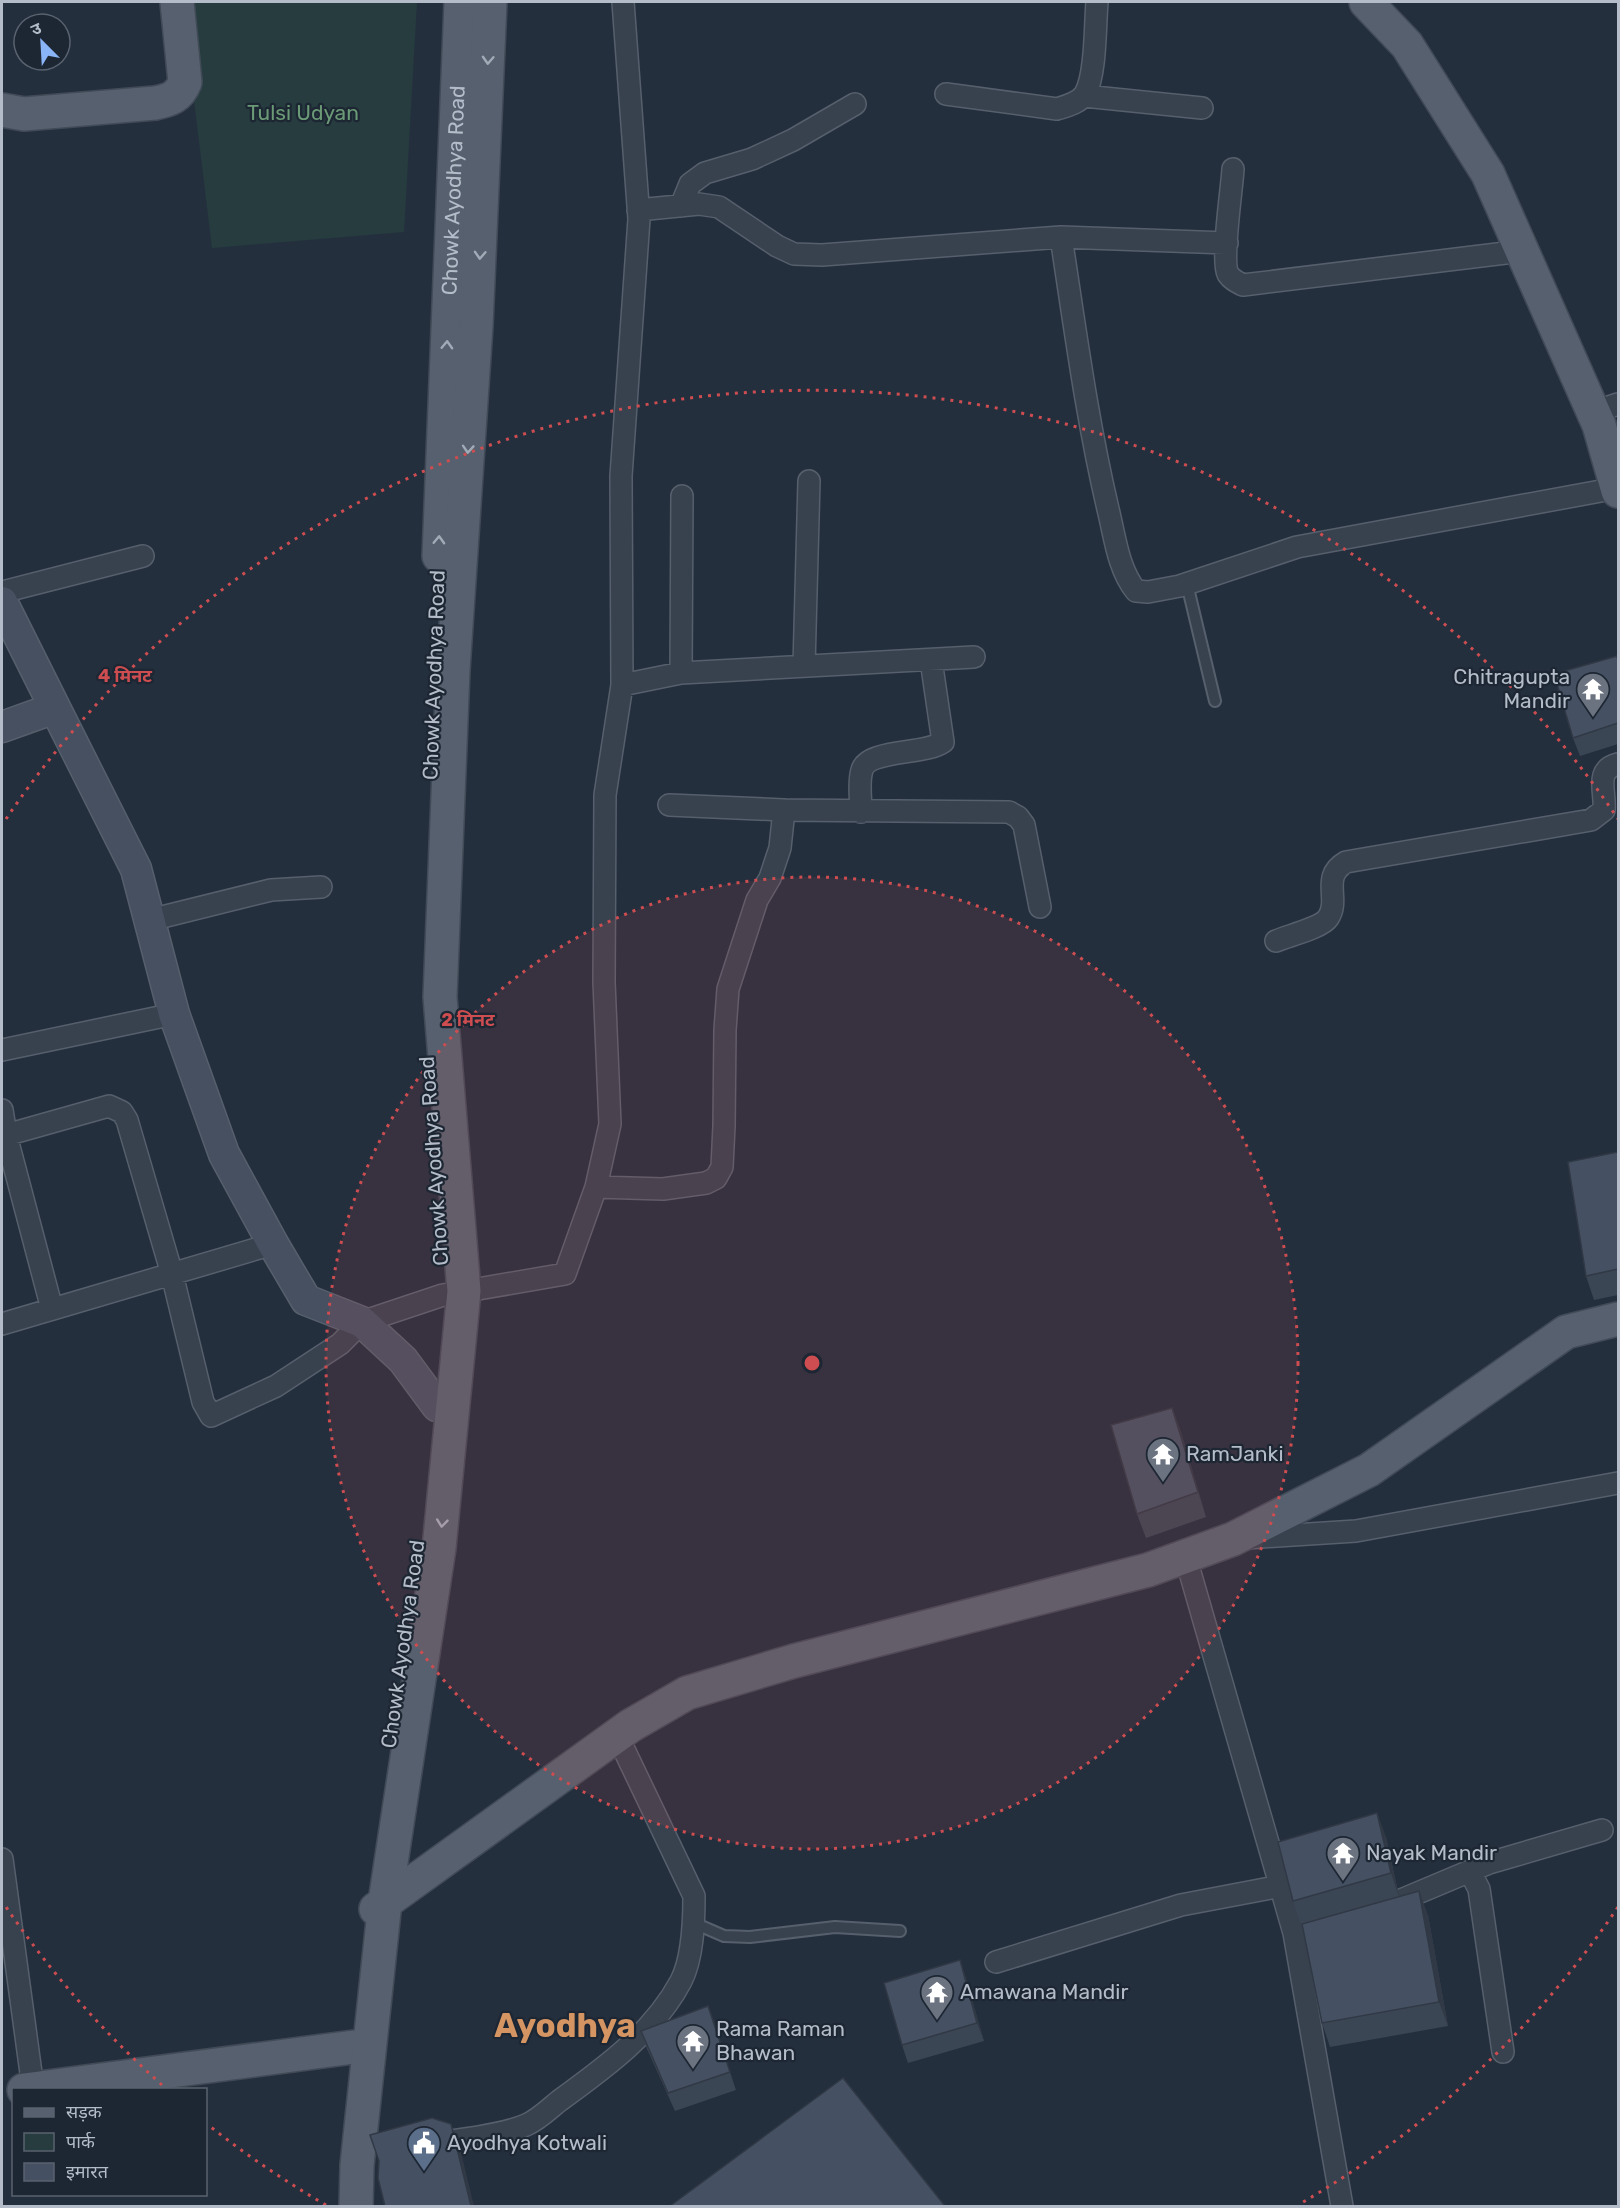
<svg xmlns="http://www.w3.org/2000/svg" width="1620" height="2208" viewBox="0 0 1620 2208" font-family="Rubik,'Noto Sans Devanagari',sans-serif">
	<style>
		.green { fill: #263c3f }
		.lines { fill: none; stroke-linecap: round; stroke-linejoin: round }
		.lane-casing { stroke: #565f6c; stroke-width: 14 }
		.street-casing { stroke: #565f6c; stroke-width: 24 }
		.secondary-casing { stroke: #565f6c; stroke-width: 33 }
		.primary-casing { stroke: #414a57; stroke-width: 36 }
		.lane { stroke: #38414e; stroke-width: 10 }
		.street { stroke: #38414e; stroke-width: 21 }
		.secondary { stroke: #465061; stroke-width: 30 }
		.primary { stroke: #56606e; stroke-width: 33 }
		.wall { fill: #3b4654 }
		.shaded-wall { fill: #303945 }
		.building { fill: #455162; stroke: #303945; stroke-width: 1.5 }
		.oneway { stroke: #a1aab7 }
		.ring { fill: none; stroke: #ce4d50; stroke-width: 3; stroke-dasharray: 3 6 }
		.labels { text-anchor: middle; stroke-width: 4.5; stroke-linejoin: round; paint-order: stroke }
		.park-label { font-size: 21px; fill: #6b9a76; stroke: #1d2633 }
		.street-label { font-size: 21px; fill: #b4bcc9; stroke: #1d2633 }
		.poi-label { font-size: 21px; fill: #b4bcc9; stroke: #1d2633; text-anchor: start }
		.town-label { font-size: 33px; font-weight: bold; fill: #d59563; stroke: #1d2633 }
		.centre { fill: #ce4d50; stroke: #1d2633; stroke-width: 3 }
		.ring-label { font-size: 18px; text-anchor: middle; font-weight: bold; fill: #ce4d50; stroke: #1d2633; stroke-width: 4.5; stroke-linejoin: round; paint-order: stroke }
	</style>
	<rect width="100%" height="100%" fill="#242f3e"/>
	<path class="green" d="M 182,2 L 417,2 L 404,232 L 212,248 Z"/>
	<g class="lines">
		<defs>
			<path id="lane" d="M 1187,584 L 1215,701
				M 694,1923 L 724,1936 L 750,1937 L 835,1927 L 900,1931"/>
			<path id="street" d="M 946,94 L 1057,109 C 1067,106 1079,103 1085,94 C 1096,75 1095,25 1097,2
				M 1084,96 L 1202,108
				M 1233,169 C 1232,188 1221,260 1228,274 C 1232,280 1237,282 1243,285 L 1522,251
				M 681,206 L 690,184 L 705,173 L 752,159 L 793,140 L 855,104
				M 638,210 L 699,204 L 719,207 L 777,246 L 794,254 L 822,255 L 1061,237 L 1227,243
				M 1061,237 C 1075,328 1087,420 1108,509 C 1115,537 1118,569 1136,591 L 1148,592 L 1180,586 L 1297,547 L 1617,488
				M 1594,412 L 1618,404
				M 2,592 L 143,556
				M 804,666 L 809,481
				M 681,673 L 682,496
				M 622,685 L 681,673 L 974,657
				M 669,805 L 784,810 L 1009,812 L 1018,817 L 1024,825 L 1040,907
				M 861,812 C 861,799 858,782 862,770 C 868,749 925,755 943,742 L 931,660
				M 150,920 L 271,890 L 321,887
				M 1276,941 C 1287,936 1321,928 1328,918 C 1341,899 1320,877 1346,862 L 1591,820 L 1604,810 C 1606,792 1594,770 1618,764
				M 2,1050 L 174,1014
				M 2,1110 L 6,1135 L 109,1106 L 122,1112 L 127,1120 L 172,1274 L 203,1402 L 211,1416 L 276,1386 L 340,1344 L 362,1322 L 443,1295 L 565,1274 L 596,1187 L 610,1124 L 604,982 L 605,795 L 622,685 L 621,476 L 639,219 L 623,2
				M 2,1136 L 6,1135 L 52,1309
				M 596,1187 L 663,1189 L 706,1183 L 716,1178 L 722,1167 L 724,1126 L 725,1030 L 728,989 L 757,900 L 770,878 L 780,848 L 784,810
				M 2,1324 L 273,1244
				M 1246,1538 L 1356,1531 L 1618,1483
				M 1185,1555 L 1294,1933 L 1342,2206
				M 2,1859 L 33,2088
				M 1470,1872 L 1479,1889 L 1503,2052
				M 1394,1903 L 1489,1863 L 1602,1830
				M 996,1962 L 1181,1905 L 1281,1886
				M 428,2143 C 455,2141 502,2135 526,2125 C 538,2120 549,2109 559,2101 C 606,2067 654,2032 681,1981 C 693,1958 694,1921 694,1896 L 617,1735"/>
			<path id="secondary" d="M 2,602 L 55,708
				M 2,727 L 55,708 L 136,869 L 174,1014 L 224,1154 L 273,1244 L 306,1300 L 362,1322 L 403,1360 L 437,1406"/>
			<g id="primary">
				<path d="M 1366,2 L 1407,45 L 1488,174 L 1599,425 L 1618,491"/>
				<path d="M 2,110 L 24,114 L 155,103 C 170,100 179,97 185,82 L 177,2"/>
				<path id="s1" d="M 439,556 L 461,2"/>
				<path d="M 376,1909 L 630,1726 L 687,1693 L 794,1661 L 1148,1570 L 1233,1539 L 1369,1470 L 1566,1332 L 1618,1319"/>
				<path d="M 24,2090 L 354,2047"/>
				<path d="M 356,2206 L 357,2165 L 385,1902 L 439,1548 L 464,1291 L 440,997 L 453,670 L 476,326 L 490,2"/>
			</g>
		</defs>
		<use href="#lane" class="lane-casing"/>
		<use href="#street" class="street-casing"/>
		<use href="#secondary" class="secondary-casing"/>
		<use href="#primary" class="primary-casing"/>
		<use href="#lane" class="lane"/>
		<use href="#street" class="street"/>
		<use href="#secondary" class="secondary"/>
		<use href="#primary" class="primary"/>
	</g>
	<path class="wall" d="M 1618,660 L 1618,744 L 1580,756 L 1573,738 Z
		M 1618,1152 L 1618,1295 L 1594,1300 L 1586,1276 Z
		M 1172,1408 L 1181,1432 L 1206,1517 L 1146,1538 L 1137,1514 Z
		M 1386,1837 L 1399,1896 L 1428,1915 L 1448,2026 L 1330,2047 L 1322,2023 L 1303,1925 L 1301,1925 L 1293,1901 Z
		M 960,1960 L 966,1979 L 984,2041 L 908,2063 L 902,2045 Z
		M 708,2006 L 736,2090 L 675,2111 L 647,2049 L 641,2031 Z"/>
	<path class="shaded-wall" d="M 1172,1408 L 1181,1432 L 1206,1517 L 1198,1492 Z
		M 1377,1813 L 1386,1837 L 1399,1897 L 1391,1873 Z
		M 1419,1891 L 1428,1915 L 1448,2026 L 1439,2002 Z
		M 960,1960 L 966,1979 L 984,2041 L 977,2023 Z
		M 708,2006 L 715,2024 L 736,2090 Z
		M 451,2124 L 460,2148 L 474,2206 L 471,2206 Z"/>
	<path class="building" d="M 1617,656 L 1618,661 L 1618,723 L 1573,738 L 1554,674 Z
		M 1618,1152 L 1618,1269 L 1586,1276 L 1568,1162 Z
		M 1172,1408 L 1198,1492 L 1137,1514 L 1111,1425 Z
		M 1377,1813 L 1391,1873 L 1293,1901 L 1278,1842 Z
		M 1419,1891 L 1439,2002 L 1322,2023 L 1302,1924 Z
		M 960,1960 L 977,2023 L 902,2045 L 884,1983 Z
		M 708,2006 L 730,2072 L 668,2093 L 641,2031 Z
		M 843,2078 L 945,2206 L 670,2206 Z
		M 432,2118 L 451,2124 L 471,2206 L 385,2206 L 378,2178 L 379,2161 L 370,2135 Z"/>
	<defs><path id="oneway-chevron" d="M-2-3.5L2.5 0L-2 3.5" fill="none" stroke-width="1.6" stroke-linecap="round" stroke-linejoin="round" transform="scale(1.5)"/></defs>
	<g class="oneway">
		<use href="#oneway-chevron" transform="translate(488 60) rotate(93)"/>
		<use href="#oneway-chevron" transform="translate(480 255) rotate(93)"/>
		<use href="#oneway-chevron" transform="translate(447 345) rotate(-88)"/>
		<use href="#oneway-chevron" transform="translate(468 449) rotate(94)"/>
		<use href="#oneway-chevron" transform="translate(439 540) rotate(-88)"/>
		<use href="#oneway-chevron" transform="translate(442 1523) rotate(96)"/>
	</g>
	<circle cx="812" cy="1363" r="486" fill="#ce4d50" fill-opacity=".12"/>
	<g class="ring">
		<circle cx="812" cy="1363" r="486"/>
		<path d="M1618 1907A972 972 0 0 1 1298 2205M326 2205A972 972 0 0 1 207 2124M162 2085A972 972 0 0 1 6 1907M6 819A972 972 0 0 1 1618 819"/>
	</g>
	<defs>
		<symbol id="temple-pin" viewBox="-11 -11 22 30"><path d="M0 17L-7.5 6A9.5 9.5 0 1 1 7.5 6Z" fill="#6b7280" stroke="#1d2633"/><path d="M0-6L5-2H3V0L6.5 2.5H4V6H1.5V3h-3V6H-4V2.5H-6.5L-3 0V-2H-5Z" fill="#fff"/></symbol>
		<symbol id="civic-pin" viewBox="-11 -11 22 30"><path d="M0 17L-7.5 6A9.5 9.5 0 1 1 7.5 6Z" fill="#5c6f8a" stroke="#1d2633"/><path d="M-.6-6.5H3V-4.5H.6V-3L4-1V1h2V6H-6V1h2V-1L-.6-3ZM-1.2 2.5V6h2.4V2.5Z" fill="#fff"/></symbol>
	</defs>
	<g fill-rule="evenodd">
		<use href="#temple-pin" x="1574" y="670" width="38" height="52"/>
		<use href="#temple-pin" x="1144" y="1435" width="38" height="52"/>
		<use href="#temple-pin" x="1324" y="1834" width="38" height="52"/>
		<use href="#temple-pin" x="918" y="1973" width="38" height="52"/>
		<use href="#temple-pin" x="674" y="2022" width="38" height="52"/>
		<use href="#civic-pin" x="405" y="2124" width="38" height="52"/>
	</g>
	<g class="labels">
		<g class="park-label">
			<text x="303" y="120">Tulsi Udyan</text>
		</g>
		<g class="street-label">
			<text dy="7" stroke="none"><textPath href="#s1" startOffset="366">Chowk Ayodhya Road</textPath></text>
			<text transform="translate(434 675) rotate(-88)" y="7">Chowk Ayodhya Road</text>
			<text transform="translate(434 1161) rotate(-94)" y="7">Chowk Ayodhya Road</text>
			<text transform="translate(403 1644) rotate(-82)" y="7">Chowk Ayodhya Road</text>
		</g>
		<g class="poi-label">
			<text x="1570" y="684" text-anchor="end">Chitragupta<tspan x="1570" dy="24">Mandir</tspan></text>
			<text x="1186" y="1461">RamJanki</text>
			<text x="1366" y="1860">Nayak Mandir</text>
			<text x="960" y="1999">Amawana Mandir</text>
			<text x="716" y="2036">Rama Raman<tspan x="716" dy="24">Bhawan</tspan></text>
			<text x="447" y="2150">Ayodhya Kotwali</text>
		</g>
		<g class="town-label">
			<text x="565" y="2037">Ayodhya</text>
		</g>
	</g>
	<circle cx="812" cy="1363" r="9" class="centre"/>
	<g class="ring-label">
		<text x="125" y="682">4 मिनट</text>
		<text x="468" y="1026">2 मिनट</text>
	</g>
	<rect width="1620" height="2208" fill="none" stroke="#b4bcc9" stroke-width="6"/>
	<rect x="12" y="2088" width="195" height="108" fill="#1d2633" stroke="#59626f" stroke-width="1.5"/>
	<rect x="24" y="2108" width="30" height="9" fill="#56606e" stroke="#59626f" stroke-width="1.5"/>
	<text x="66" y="2118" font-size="18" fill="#b4bcc9">सड़क</text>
	<rect x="24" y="2133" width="30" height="18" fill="#263c3f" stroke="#59626f" stroke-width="1.5"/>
	<text x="66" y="2148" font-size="18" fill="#b4bcc9">पार्क</text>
	<rect x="24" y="2163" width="30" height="18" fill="#455162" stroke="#59626f" stroke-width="1.5"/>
	<text x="66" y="2178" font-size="18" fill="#b4bcc9">इमारत</text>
	<g transform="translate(42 42) rotate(336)"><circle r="28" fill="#1d2633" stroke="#59626f" stroke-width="1.5"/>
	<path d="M0-4.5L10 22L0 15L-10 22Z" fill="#8ab4f8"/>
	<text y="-9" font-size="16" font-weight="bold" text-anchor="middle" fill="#b4bcc9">उ</text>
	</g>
</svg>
